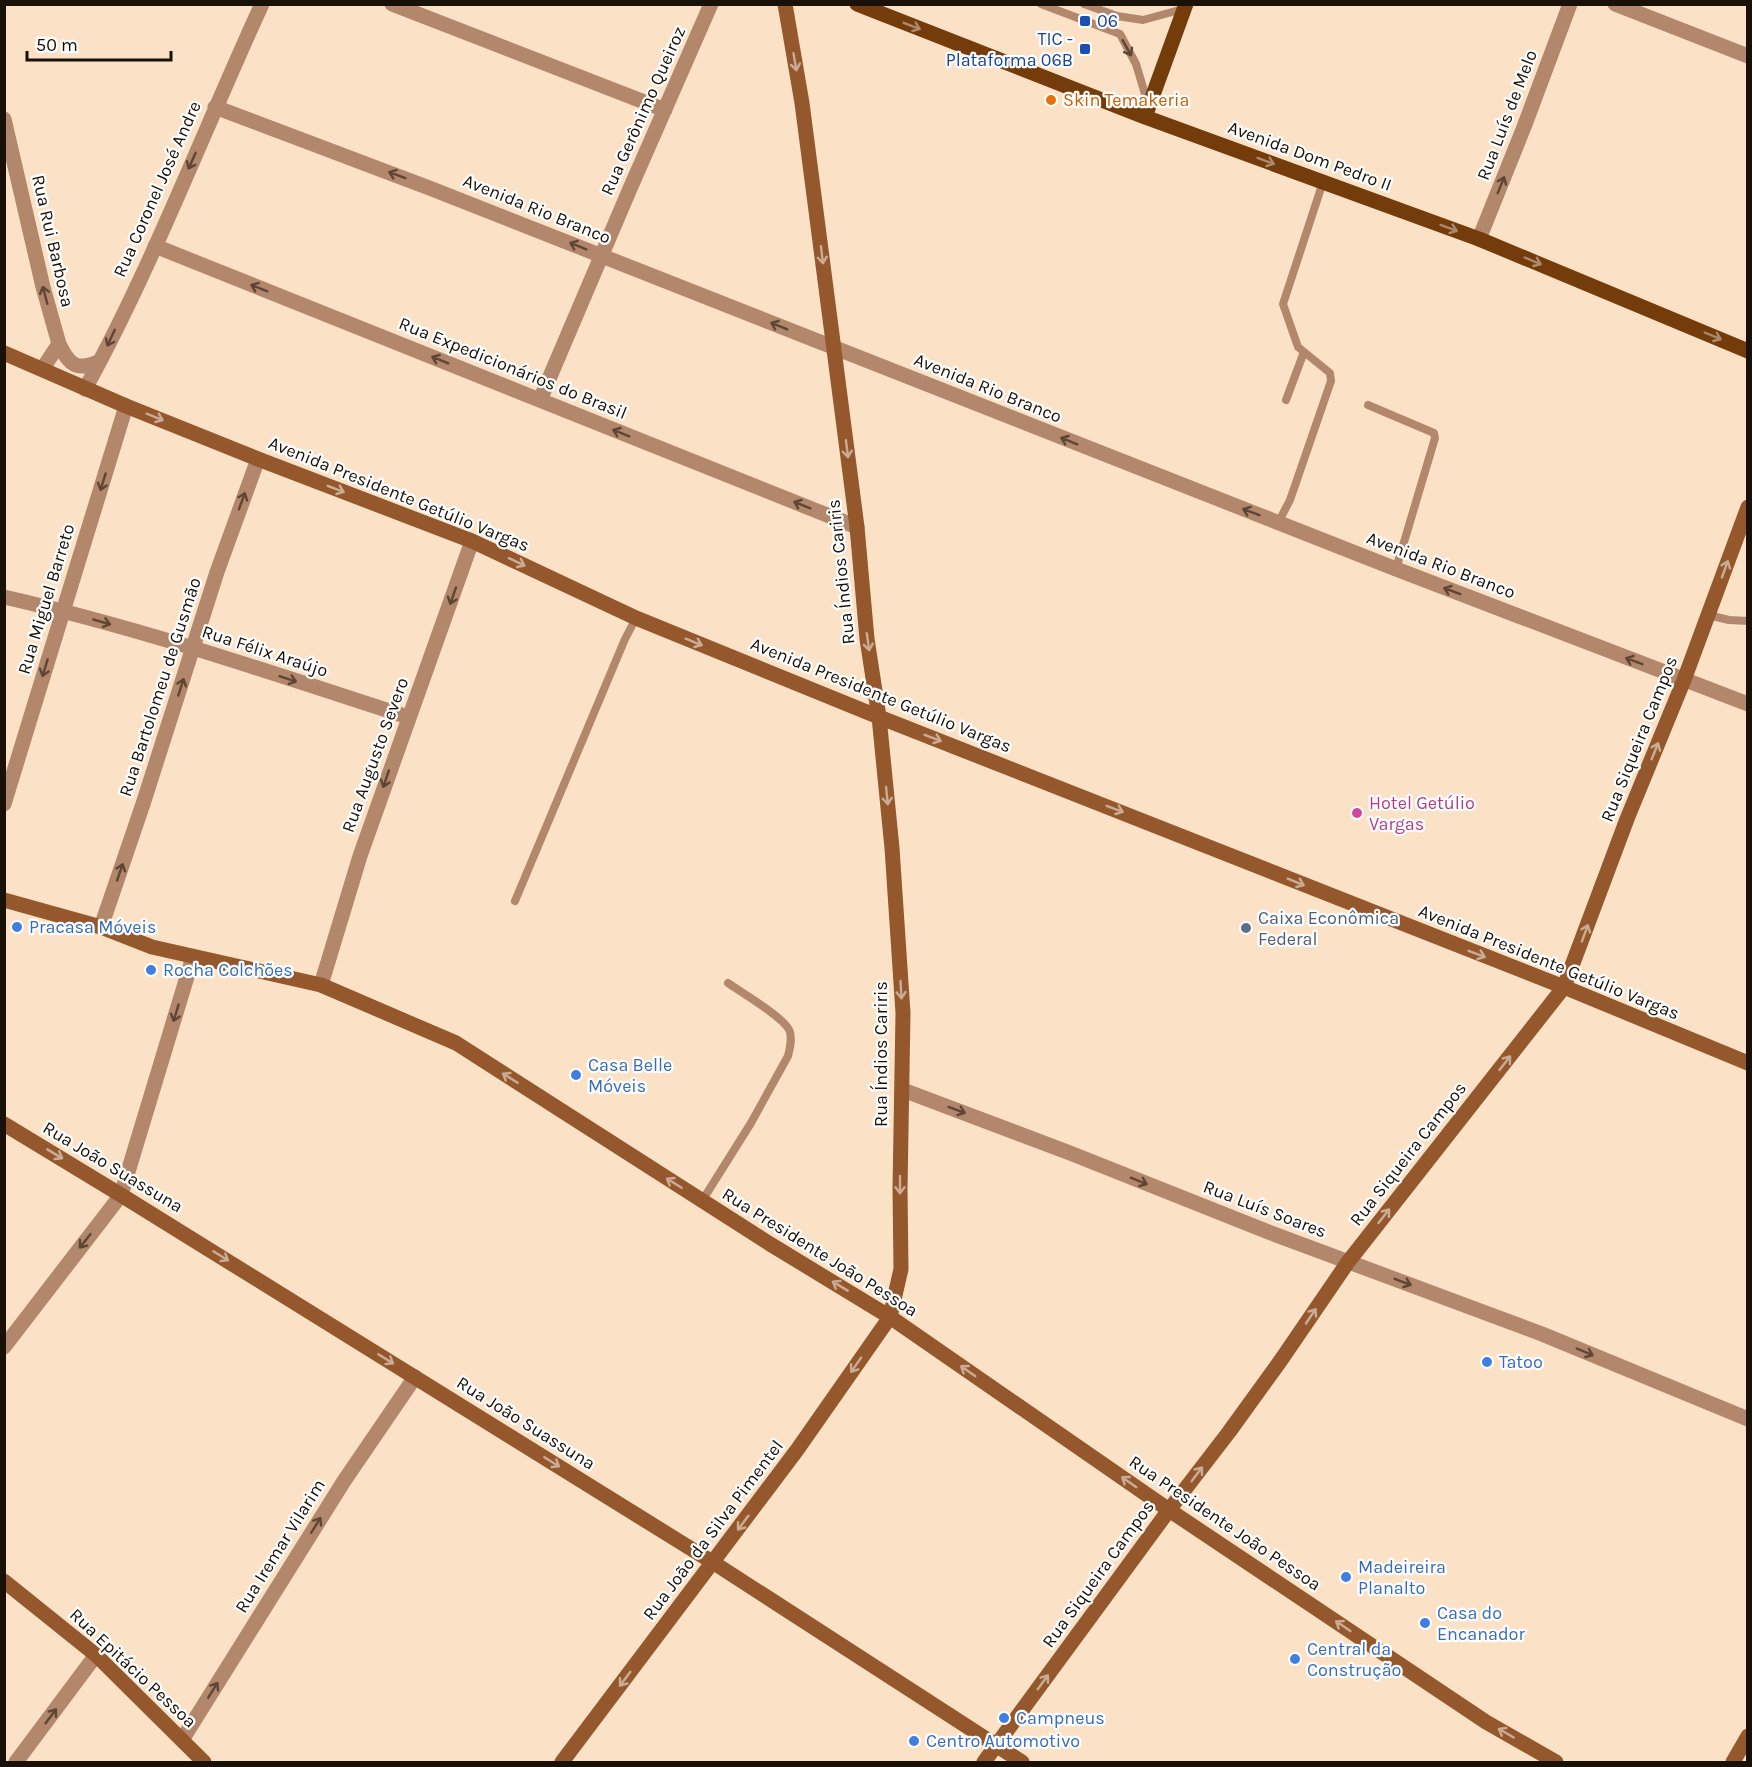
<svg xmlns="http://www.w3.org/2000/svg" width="1752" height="1767" viewBox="0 0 1752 1767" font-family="Karla,sans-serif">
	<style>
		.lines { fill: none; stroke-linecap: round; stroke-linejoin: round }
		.lane { stroke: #b2876c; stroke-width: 8 }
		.street { stroke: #b2876c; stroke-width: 15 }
		.secondary { stroke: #95582d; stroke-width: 15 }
		.primary { stroke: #753c0b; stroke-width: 15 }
		.oneway { stroke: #ac8a6d }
		.oneway2 { stroke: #5e4634 }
		.oneway3 { stroke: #caac96 }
		.transit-dot { fill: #1a4fb4; stroke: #fff; stroke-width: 2 }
		.food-dot { fill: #e8710a; stroke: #fff; stroke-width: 2 }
		.hotel-dot { fill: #d1479c; stroke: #fff; stroke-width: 2 }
		.shop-dot { fill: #3f7fe0; stroke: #fff; stroke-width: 2 }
		.service-dot { fill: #5c6f8a; stroke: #fff; stroke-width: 2 }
		.labels { text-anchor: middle; stroke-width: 4.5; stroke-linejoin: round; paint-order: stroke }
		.transit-label { font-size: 18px; fill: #164399; stroke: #fff; text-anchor: start }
		.food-label { font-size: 18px; fill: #c56008; stroke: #fff; text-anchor: start }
		.street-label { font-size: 18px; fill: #191107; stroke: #fff }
		.hotel-label { font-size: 18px; fill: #b23c85; stroke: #fff; text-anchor: start }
		.service-label { font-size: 18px; fill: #4e5e75; stroke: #fff; text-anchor: start }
		.shop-label { font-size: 18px; fill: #366cbe; stroke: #fff; text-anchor: start }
	</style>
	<rect width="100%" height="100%" fill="#fbe2c7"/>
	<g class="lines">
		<path class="lane" d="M 1041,4 L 1120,34 L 1136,64 L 1148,104
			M 1084,4 L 1117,16 L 1143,20 L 1183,9
			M 1286,400 L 1304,352
			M 1368,405 L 1434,433 L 1435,438 L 1396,569
			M 1278,523 L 1290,500 L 1331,381 L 1330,373 L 1298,347 L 1283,304 L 1323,182
			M 1708,615 L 1729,620 L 1748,621
			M 515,901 L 625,639 L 636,618
			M 702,1201 L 751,1123 L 788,1056 C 790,1048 792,1040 790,1032 C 786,1018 742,993 728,983"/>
		<path class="street" d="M 392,4 L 665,110
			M 1615,4 L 1748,56
			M 215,107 L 432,189 L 1396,569 L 1748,704
			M 4,119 L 43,287 L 59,344 L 43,368
			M 1479,239 L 1524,127 L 1570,4
			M 155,246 L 857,527
			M 59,344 C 69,365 77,372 100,361
			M 85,389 C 153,265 203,132 262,4
			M 540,400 L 629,191 L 711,4
			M 4,597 C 141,628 275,674 408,717
			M 4,804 L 126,406
			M 101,927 L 143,804 L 217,572 L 258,459
			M 321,985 L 360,856 L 472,541
			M 903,1090 L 1070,1153 L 1271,1233 L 1542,1334 L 1748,1419
			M 4,1347 L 121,1195 L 193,957
			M 182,1740 L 344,1481 L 415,1377
			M 16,1762 L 96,1655"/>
		<path class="secondary" d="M 4,353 L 126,406 L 258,459 L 472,541 L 636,618 L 879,717 L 1564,987 L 1748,1063
			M 4,900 L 101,927 L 152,947 L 321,985 L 456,1043 L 770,1244 L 890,1317 L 1169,1510 L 1486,1722 L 1556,1762
			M 4,1124 L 121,1195 L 714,1563 L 1022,1762
			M 4,1581 L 96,1655 L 204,1762
			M 562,1762 L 797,1450 L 890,1317 L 901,1269 L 900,1189 L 903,1013 L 892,848 L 879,717 L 867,639 L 857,527 L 802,103 L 785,4
			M 984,1762 L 1169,1510 L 1229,1432 L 1281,1360 L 1348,1262 L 1564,987 L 1627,819 L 1684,680 L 1748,507
			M 1733,1762 L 1748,1736"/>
		<path class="primary" d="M 857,4 L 1145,117 L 1479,239 L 1748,351
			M 1145,117 L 1186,4"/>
	</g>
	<defs><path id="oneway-shaft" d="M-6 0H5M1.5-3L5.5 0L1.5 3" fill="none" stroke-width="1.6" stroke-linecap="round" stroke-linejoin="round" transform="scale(1.5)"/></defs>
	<g class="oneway">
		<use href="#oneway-shaft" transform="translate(912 26) rotate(21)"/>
		<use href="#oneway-shaft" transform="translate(1266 161) rotate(20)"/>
		<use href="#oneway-shaft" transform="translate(1449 228) rotate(20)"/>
		<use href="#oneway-shaft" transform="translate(1533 261) rotate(23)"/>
		<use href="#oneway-shaft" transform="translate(1713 336) rotate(23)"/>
	</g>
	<g class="oneway2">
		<use href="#oneway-shaft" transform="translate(1127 48) rotate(61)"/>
		<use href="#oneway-shaft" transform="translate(192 161) rotate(114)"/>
		<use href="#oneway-shaft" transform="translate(397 175) rotate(-159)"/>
		<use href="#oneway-shaft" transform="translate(1501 185) rotate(-68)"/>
		<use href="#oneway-shaft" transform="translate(578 246) rotate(-158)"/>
		<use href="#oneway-shaft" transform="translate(259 288) rotate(-158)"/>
		<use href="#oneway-shaft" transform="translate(45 295) rotate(-105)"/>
		<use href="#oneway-shaft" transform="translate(779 326) rotate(-158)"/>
		<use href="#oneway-shaft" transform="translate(111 338) rotate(115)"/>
		<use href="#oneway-shaft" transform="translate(440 360) rotate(-158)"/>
		<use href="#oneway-shaft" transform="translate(621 433) rotate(-158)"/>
		<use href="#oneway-shaft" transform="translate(1069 441) rotate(-158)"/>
		<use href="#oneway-shaft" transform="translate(103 482) rotate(107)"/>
		<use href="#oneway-shaft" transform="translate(242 501) rotate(-70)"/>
		<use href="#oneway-shaft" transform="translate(802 505) rotate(-158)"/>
		<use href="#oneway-shaft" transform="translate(1251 512) rotate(-159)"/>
		<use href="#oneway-shaft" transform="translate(1452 591) rotate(-159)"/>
		<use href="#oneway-shaft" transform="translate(453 596) rotate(109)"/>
		<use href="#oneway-shaft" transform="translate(102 622) rotate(16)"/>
		<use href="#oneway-shaft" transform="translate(1634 661) rotate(-159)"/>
		<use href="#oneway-shaft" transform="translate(45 668) rotate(107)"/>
		<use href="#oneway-shaft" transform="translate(288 679) rotate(18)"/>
		<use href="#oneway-shaft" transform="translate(181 687) rotate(-72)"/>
		<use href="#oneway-shaft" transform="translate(386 779) rotate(109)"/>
		<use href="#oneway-shaft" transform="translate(120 872) rotate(-71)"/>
		<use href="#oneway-shaft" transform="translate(176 1013) rotate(107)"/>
		<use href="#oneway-shaft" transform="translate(957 1110) rotate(20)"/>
		<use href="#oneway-shaft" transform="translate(1139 1181) rotate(22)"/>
		<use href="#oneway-shaft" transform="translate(85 1241) rotate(128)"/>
		<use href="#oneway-shaft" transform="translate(1403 1282) rotate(21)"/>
		<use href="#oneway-shaft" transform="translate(1585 1352) rotate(23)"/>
		<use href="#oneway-shaft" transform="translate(316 1525) rotate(-58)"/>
		<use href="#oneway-shaft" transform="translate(213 1690) rotate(-58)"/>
		<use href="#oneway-shaft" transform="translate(51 1716) rotate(-53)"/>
	</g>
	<g class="oneway3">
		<use href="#oneway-shaft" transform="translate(795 62) rotate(80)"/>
		<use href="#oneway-shaft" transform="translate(822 255) rotate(83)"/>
		<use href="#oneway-shaft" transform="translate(155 417) rotate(22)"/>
		<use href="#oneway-shaft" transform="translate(847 449) rotate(83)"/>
		<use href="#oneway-shaft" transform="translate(336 489) rotate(21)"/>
		<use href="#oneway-shaft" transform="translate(517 562) rotate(25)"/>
		<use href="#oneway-shaft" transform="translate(1725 569) rotate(-70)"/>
		<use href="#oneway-shaft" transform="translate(694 642) rotate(22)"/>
		<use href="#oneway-shaft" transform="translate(868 642) rotate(82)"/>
		<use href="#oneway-shaft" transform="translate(933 738) rotate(21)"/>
		<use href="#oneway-shaft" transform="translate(1655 751) rotate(-68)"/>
		<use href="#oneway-shaft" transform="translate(887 796) rotate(84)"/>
		<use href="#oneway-shaft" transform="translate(1115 809) rotate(21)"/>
		<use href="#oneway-shaft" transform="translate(1296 882) rotate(22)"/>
		<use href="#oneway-shaft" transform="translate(1585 933) rotate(-70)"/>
		<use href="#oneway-shaft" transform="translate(1477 954) rotate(21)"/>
		<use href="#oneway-shaft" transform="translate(901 990) rotate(87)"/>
		<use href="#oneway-shaft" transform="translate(1505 1063) rotate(-52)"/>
		<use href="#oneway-shaft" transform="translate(510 1078) rotate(-148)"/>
		<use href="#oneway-shaft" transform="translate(55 1154) rotate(31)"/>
		<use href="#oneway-shaft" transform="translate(674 1183) rotate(-148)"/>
		<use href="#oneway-shaft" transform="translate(900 1185) rotate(90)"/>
		<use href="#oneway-shaft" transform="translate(1384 1216) rotate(-52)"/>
		<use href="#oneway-shaft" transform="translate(221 1256) rotate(32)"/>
		<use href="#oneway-shaft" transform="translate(840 1286) rotate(-149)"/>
		<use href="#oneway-shaft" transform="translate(1311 1316) rotate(-56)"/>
		<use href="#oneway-shaft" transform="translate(386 1359) rotate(32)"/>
		<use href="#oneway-shaft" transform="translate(856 1365) rotate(125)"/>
		<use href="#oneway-shaft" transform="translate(968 1371) rotate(-145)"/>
		<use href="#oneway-shaft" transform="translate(552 1462) rotate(32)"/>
		<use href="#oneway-shaft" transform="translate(1197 1474) rotate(-53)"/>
		<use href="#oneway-shaft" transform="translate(1129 1482) rotate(-145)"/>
		<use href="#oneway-shaft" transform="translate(743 1523) rotate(127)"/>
		<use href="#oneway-shaft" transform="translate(1343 1626) rotate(-146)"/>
		<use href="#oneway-shaft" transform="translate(625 1679) rotate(127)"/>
		<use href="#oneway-shaft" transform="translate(1043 1682) rotate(-54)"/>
		<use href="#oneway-shaft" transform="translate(1506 1733) rotate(-150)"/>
	</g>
	<g class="transit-dot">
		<rect x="1079" y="15" width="12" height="12" rx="3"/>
		<rect x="1079" y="43" width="12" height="12" rx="3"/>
	</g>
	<circle class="food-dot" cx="1051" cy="100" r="6"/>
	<circle class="hotel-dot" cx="1357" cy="813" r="6"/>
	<g class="shop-dot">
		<circle cx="17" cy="927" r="6"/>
		<circle cx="151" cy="970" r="6"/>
		<circle cx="576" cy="1075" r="6"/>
		<circle cx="1487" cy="1362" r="6"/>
		<circle cx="1346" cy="1577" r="6"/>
		<circle cx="1425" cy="1623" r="6"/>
		<circle cx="1295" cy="1659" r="6"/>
		<circle cx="1004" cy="1718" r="6"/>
		<circle cx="914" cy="1741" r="6"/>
	</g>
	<circle class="service-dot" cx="1246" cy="928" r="6"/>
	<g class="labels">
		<g class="transit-label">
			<text x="1097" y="27">06</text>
			<text x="1073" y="45" text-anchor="end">TIC -<tspan x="1073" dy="21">Plataforma 06B</tspan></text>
		</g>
		<g class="food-label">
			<text x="1063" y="106">Skin Temakeria</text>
		</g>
		<g class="street-label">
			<text transform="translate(643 111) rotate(-66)" y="6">Rua Gerônimo Queiroz</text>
			<text transform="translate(1507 115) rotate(-69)" y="6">Rua Luís de Melo</text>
			<text transform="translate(1310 156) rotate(20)" y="6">Avenida Dom Pedro II</text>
			<text transform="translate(157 189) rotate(-66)" y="6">Rua Coronel José Andre</text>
			<text transform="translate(537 209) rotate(22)" y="6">Avenida Rio Branco</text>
			<text transform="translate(53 241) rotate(77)" y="6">Rua Rui Barbosa</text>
			<text transform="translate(513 368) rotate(22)" y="6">Rua Expedicionários do Brasil</text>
			<text transform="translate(988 388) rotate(22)" y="6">Avenida Rio Branco</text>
			<text transform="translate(399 494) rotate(22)" y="6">Avenida Presidente Getúlio Vargas</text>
			<text transform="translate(1441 565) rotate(21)" y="6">Avenida Rio Branco</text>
			<text transform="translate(841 572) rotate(-96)" y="6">Rua Índios Cariris</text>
			<text transform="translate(46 599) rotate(-73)" y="6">Rua Miguel Barreto</text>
			<text transform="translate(265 651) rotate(18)" y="6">Rua Félix Araújo</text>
			<text transform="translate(160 687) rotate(-72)" y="6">Rua Bartolomeu de Gusmão</text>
			<text transform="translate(881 695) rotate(22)" y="6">Avenida Presidente Getúlio Vargas</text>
			<text transform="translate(1639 739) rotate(-68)" y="6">Rua Siqueira Campos</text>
			<text transform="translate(375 755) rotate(-70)" y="6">Rua Augusto Severo</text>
			<text transform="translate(1549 962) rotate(22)" y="6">Avenida Presidente Getúlio Vargas</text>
			<text transform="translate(881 1054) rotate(-90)" y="6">Rua Índios Cariris</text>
			<text transform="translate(1408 1154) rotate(-52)" y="6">Rua Siqueira Campos</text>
			<text transform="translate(113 1167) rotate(31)" y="6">Rua João Suassuna</text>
			<text transform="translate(1265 1209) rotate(21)" y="6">Rua Luís Soares</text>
			<text transform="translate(820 1252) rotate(32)" y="6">Rua Presidente João Pessoa</text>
			<text transform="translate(526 1423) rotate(32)" y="6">Rua João Suassuna</text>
			<text transform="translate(1225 1523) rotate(34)" y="6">Rua Presidente João Pessoa</text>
			<text transform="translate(713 1530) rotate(-53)" y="6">Rua João da Silva Pimentel</text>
			<text transform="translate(280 1546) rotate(-58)" y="6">Rua Iremar Vilarim</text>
			<text transform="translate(1098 1574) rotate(-54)" y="6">Rua Siqueira Campos</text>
			<text transform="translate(133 1668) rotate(43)" y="6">Rua Epitácio Pessoa</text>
		</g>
		<g class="hotel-label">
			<text x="1369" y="809">Hotel Getúlio<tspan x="1369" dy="21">Vargas</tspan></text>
		</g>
		<g class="service-label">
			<text x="1258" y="924">Caixa Econômica<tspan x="1258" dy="21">Federal</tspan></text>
		</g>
		<g class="shop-label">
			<text x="29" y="933">Pracasa Móveis</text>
			<text x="163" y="976">Rocha Colchões</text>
			<text x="588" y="1071">Casa Belle<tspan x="588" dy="21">Móveis</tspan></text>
			<text x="1499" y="1368">Tatoo</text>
			<text x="1358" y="1573">Madeireira<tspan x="1358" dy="21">Planalto</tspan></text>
			<text x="1437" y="1619">Casa do<tspan x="1437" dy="21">Encanador</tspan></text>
			<text x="1307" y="1655">Central da<tspan x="1307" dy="21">Construção</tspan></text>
			<text x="1016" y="1724">Campneus</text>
			<text x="926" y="1747">Centro Automotivo</text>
		</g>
	</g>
	<rect width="1752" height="1767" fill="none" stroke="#191107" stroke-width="12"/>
	<path d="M27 51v9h144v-9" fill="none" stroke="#191107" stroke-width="3"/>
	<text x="36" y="51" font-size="18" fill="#191107" stroke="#ffffff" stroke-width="4.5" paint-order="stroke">50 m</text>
</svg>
